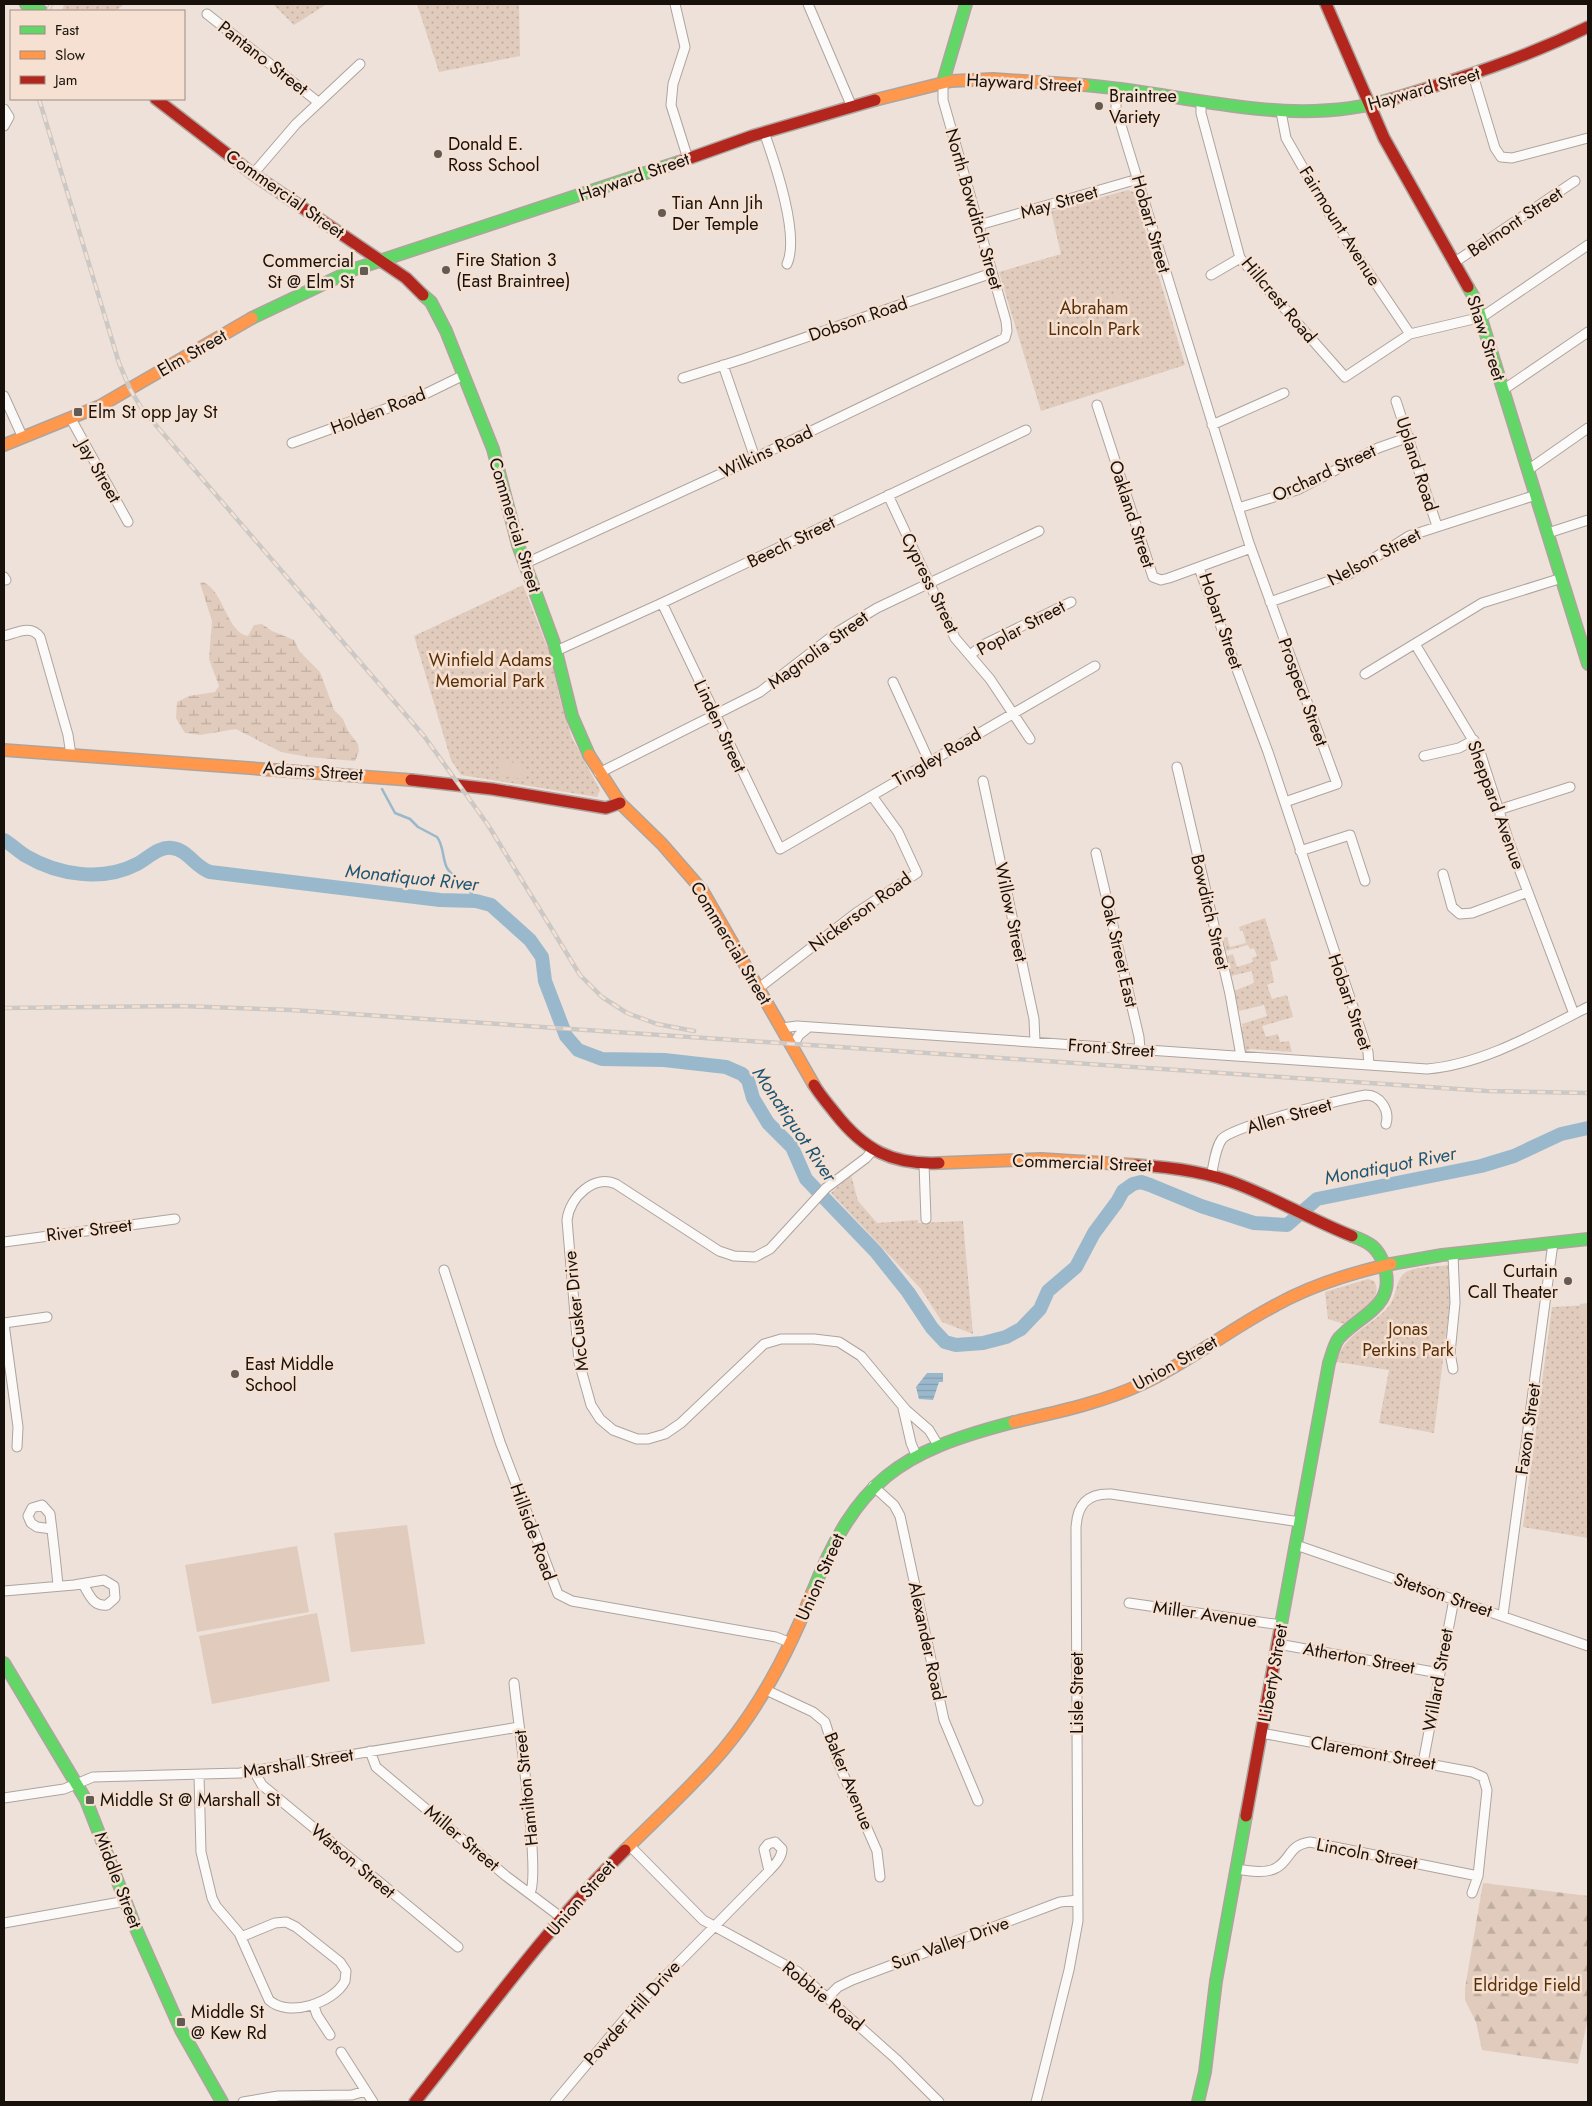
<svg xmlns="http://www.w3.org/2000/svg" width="1592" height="2106" viewBox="0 0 1592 2106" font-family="Jost,sans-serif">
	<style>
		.green { fill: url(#green-dots) }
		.forest { fill: url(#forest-firs) }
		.wetland { fill: url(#wetland-marsh) }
		.pitch { fill: #e0cbbc }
		.water { fill: url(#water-rules) }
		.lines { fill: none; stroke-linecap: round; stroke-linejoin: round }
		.stream { stroke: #9ab8cc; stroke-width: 2.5 }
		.river { stroke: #9ab8cc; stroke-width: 14 }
		.street-casing { stroke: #ada49e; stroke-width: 11 }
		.fast-casing { stroke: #ada49e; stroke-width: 14 }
		.slow-casing { stroke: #ada49e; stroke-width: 14 }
		.jam-casing { stroke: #ada49e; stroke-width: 14 }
		.street { stroke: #fcfaf9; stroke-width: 9 }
		.fast { stroke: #63d668; stroke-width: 11 }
		.slow { stroke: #ff974d; stroke-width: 11 }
		.jam { stroke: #b3261e; stroke-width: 11 }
		.rail-casing { stroke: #cbc8c5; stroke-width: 4.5 }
		.rail { stroke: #f5e0d1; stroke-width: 2.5; stroke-dasharray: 8; stroke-linecap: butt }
		.poi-dot { fill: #635a53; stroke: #f5e0d1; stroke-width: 2 }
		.labels { text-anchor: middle; stroke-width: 5; stroke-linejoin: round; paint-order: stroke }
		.street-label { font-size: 18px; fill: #18110b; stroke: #f5e0d1 }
		.poi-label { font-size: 18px; fill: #18110b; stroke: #f5e0d1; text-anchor: start }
		.park-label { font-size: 18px; fill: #5a2f05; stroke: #f5e0d1 }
		.water-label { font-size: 19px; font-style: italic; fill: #1b5677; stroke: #f5e0d1 }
	</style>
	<defs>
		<pattern id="green-dots" width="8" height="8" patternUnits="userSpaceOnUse" patternTransform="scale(1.25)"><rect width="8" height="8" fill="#e0cbbc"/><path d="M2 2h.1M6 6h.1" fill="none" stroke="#bfada0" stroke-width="1.8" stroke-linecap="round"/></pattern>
		<pattern id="forest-firs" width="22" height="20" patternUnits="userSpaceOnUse" patternTransform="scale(1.25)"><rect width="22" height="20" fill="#e0cbbc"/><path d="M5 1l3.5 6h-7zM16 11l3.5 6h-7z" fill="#bfada0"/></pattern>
		<pattern id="wetland-marsh" width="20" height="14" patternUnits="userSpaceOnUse" patternTransform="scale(1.25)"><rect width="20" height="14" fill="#e0cbbc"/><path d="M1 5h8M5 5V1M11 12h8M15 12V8" fill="none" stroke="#bfada0"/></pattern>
		<pattern id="water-rules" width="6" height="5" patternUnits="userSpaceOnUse" patternTransform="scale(1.25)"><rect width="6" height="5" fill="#9ab8cc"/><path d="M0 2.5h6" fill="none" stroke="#849dae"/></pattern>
	</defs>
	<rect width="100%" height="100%" fill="#ede1d9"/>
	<path class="green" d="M 64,4 L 125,4 L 115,11 L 62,11 Z
		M 273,4 L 327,4 L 294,25 Z
		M 417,4 L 519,4 L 520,56 L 439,72 Z
		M 1128,190 L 1134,192 L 1185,365 L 1041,411 L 999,272 L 1061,254 L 1051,211 Z
		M 523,585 L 550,654 L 560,699 L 572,738 L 600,790 L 597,797 L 461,775 L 451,760 L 414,636 Z
		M 1265,918 L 1278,960 L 1270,962 L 1274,982 L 1267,985 L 1272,999 L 1287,995 L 1293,1017 L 1262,1026 L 1266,1037 L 1278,1034 L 1280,1042 L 1289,1041 L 1292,1052 L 1251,1049 L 1245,1051 L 1240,1027 L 1243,1027 L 1242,1024 L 1267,1016 L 1264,1005 L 1239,1011 L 1234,991 L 1254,983 L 1252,971 L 1231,976 L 1227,956 L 1233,954 L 1237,967 L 1253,962 L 1252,958 L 1257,956 L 1254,948 L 1250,949 L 1248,945 L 1226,951 L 1223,938 L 1227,937 L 1230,947 L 1246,943 L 1243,931 L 1240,931 L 1239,927 Z
		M 851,1175 L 858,1201 L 877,1223 L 918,1220 L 918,1223 L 963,1221 L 973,1334 L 942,1322 L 921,1289 L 831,1193 Z
		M 1448,1265 L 1450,1302 L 1434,1433 L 1379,1423 L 1389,1370 L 1337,1362 C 1344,1332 1372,1327 1389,1306 C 1397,1297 1395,1279 1406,1272 C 1417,1266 1436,1267 1448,1265 Z
		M 1368,1279 L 1374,1281 C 1385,1300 1358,1314 1345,1324 L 1328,1319 L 1325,1292 Z
		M 1588,1305 L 1588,1538 L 1523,1527 L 1552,1307 Z"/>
	<path class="forest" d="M 1483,1883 L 1588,1896 L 1588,2018 L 1578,2064 L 1482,2050 L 1476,2022 L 1465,2000 L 1465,1988 Z"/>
	<path class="wetland" d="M 203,582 C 224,591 227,633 248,636 L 254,625 L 262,624 L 272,631 L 294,640 L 300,652 L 320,672 L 334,710 L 343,719 L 348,731 L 358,744 L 359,751 L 355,761 L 308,757 L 281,752 L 236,729 L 200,735 L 185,733 L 176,718 L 177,702 L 189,696 L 215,692 L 219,686 L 209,659 L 212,621 L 200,583 Z"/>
	<path class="pitch" d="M 1121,291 L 1133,317 L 1120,323 L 1108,297 Z
		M 499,761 L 526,764 L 525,779 L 498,776 Z
		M 1588,1303 L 1588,1321 L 1581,1321 L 1580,1304 Z
		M 407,1525 L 425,1644 L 351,1652 L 334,1533 Z
		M 297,1546 L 309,1612 L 197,1632 L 185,1565 Z
		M 317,1613 L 330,1681 L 212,1704 L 199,1636 Z"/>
	<path class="water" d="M 927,1373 L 943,1373 L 943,1382 L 939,1382 L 933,1400 L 919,1399 L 916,1387 Z"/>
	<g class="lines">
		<path class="stream" d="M 382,789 L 395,813 L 410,819 L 418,827 L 437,837 C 444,846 442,858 447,868 C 455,881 470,886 476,901"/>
		<path class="river" d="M 4,840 C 12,845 18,851 26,856 C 58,875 103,882 137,864 C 147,859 159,846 172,848 C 188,850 195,867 210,872 L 440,900 L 476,901 L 491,905 L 530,940 L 542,957 L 545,981 L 566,1036 L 578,1050 L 602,1059 L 664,1060 L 726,1067 L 742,1074 L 748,1080 L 753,1098 L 768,1123 L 792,1147 L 806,1179 L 876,1252 L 908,1292 L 932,1328 L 945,1342 L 956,1345 L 983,1343 L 1006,1337 L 1021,1329 L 1040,1309 L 1048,1291 L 1076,1267 L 1094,1233 L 1117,1202 L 1123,1191 L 1133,1184 L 1141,1182 L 1150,1185 L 1201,1206 L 1254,1223 L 1287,1225 L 1317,1199 L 1481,1166 L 1514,1156 L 1561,1134 L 1588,1128"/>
		<defs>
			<path id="street" d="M 675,4 L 685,47 L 673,84 L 671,105 L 688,159
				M 808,4 L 852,107
				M 207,14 L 318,102
				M 1473,75 L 1495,148 L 1501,157 L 1512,158 L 1588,138
				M 1116,88 L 1116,109 L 1249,543 L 1337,784 L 1285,802
				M 1201,101 L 1201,113 L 1240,258 L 1345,377 L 1410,334 L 1482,317 L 1588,245
				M 4,109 L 9,117 L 4,126
				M 1281,112 L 1286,138 L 1333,220 L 1410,334
				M 764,132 C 775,163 800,235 787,264
				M 253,174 L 296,124 L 360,64
				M 979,225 L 1138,179
				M 1455,262 L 1575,181
				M 1211,275 L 1240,258
				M 723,365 L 755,458
				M 683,378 L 743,359 L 992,273
				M 1503,390 L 1588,332
				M 4,396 L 23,438
				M 1396,401 L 1437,526
				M 1097,405 L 1153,577 L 1161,580 L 1169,578 L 1251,548
				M 71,419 L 128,522
				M 1212,425 L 1284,393
				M 292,443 L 421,396 L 464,375
				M 1528,470 L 1588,428
				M 888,495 L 955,638 L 990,679 L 1030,739
				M 1238,508 L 1297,490 L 1378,448 L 1409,437
				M 1548,533 L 1588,520
				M 524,564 L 755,458 L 1005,338 L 1007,331 L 1006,321 L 943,100 L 943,82
				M 1199,568 L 1268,752 L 1368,1052 L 1369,1065
				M 4,577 L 6,580
				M 1270,602 L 1349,574 L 1409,536 L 1536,495
				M 662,603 L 780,849 L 1095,666
				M 4,636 C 16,633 31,624 40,637 L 68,735 L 71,755
				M 1415,644 L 1480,752 L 1509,842 L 1574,1014
				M 556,651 L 662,603 L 1026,430
				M 970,655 L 983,645 L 1071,602
				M 1365,674 L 1482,603 L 1562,578
				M 893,682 L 929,761
				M 1424,756 L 1459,748 L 1474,740
				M 1177,767 L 1230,994 L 1241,1056
				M 599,773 L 760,692 L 839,631 L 877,608 L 1039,531
				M 983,781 L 1034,1019 L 1035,1042
				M 1498,810 L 1570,787
				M 1300,851 L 1350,835 L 1365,881
				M 1096,853 L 1139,1037 L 1140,1050
				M 1443,874 L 1452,907 L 1460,914 L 1472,913 L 1528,892
				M 759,988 L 856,913 L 917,873 L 898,832 L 872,796
				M 782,1028 L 797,1026 L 1427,1069 C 1484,1064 1538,1032 1588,1007
				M 792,1047 L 799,1035 L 809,1027
				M 873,1150 L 866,1158 L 826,1188 L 770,1249 L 755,1257 L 734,1256 L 719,1251 L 616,1184 C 594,1174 570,1197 567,1220 L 579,1362 L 591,1405 L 600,1419 L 613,1430 L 637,1439 L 648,1439 L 665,1434 L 681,1423 L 764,1344 L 781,1339 L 814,1339 L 839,1342 L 861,1356 L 906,1410 L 929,1430 L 938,1445
				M 924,1164 L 926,1219
				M 1211,1176 C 1214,1165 1215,1148 1222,1139 C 1233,1126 1344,1099 1366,1095 C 1380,1095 1390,1110 1386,1124
				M 4,1242 L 175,1219
				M 444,1270 L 500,1442 L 558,1594 L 572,1601 L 776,1637 L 791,1643
				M 4,1323 L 47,1317
				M 4,1324 L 18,1427 L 17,1447
				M 1453,1369 L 1450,1353 L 1455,1303 L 1453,1255
				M 903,1408 L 911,1443 L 916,1455
				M 873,1486 L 894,1505 L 900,1516 L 944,1720 L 978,1801
				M 52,1529 L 37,1527 L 31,1523 L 28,1516 L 32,1508 L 42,1505 L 50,1514 C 53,1538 56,1562 58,1586
				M 1296,1545 L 1588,1646
				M 4,1591 L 74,1585 L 104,1580 L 114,1586 L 115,1598 L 107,1605 C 93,1607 89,1594 83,1584
				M 1129,1603 L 1281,1625
				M 1503,1615 L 1553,1243
				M 1278,1644 L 1439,1673
				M 514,1683 C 517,1715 541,1874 530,1893
				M 766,1690 L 813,1712 L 825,1722 L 837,1760 L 877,1851 L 880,1877
				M 1261,1733 L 1472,1772 L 1483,1777 L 1487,1790 L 1478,1876 L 1472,1893
				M 370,1751 L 376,1767 L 506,1876 L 562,1918
				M 1423,1763 L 1454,1599
				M 254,1771 L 262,1785 L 458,1947
				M 199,1775 L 201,1852 L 212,1898 L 216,1906 L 239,1933 L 269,2000 C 288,2018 334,2003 345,1981 L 346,1971 L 340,1962 L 296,1927 L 286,1922 L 275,1923 L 241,1937
				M 4,1798 L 64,1789 L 93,1777 L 240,1773 L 519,1727
				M 629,1845 L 703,1920 L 798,1972 L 896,2059 L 939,2102
				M 1237,1869 C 1248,1871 1266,1874 1276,1868 C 1291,1860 1288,1845 1310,1842 L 1478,1876
				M 4,1923 L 126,1901
				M 827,1998 L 838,1987 L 852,1980 L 1060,1902 L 1078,1900
				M 314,2006 L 317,2015 L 330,2035
				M 341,2052 L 373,2102
				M 243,2102 L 278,2096 L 352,2095 L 365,2091
				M 555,2102 L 634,2008 L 763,1877 C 770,1869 782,1860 782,1849 L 775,1842 L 768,1844 L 764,1849 L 769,1871
				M 1036,2102 L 1069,1970 L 1078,1921 L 1076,1528 C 1077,1505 1087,1493 1111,1494 L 1300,1522"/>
			<path id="fast" d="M 26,4 L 41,11
				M 943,82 L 966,4
				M 1084,85 C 1187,93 1289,130 1392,99
				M 1468,287 L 1475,299 L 1588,664
				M 423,295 L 431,302 L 446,331 L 493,449 L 518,545 L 554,643 L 572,716 L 589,755
				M 252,318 L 355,269 L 679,162
				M 1391,1264 L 1442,1255 L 1588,1239
				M 812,1593 C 857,1480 898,1452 1014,1422
				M 1280,1630 L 1329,1363 C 1332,1355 1334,1344 1339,1338 C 1362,1313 1397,1306 1384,1265 C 1378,1247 1369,1242 1352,1236
				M 4,1663 L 86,1800 L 137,1931 L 181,2030 L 222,2102
				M 1198,2102 L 1205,2072 L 1216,1981 L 1246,1816"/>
			<path id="slow" d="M 875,100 L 951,81 L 993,79 L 1084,85
				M 4,445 L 100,406 L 252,318
				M 4,750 L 411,780
				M 589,755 L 620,803 L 662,844 L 702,890 L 814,1085
				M 939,1163 L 1041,1159 L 1136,1165
				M 1014,1422 C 1057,1412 1101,1403 1142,1384 C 1189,1362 1230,1329 1276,1305 C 1312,1285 1351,1273 1391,1264
				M 625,1850 C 658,1817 694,1785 724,1749 C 763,1702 790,1649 812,1593"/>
			<path id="jam" d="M 1326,4 L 1384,138 L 1468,287
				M 156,99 L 253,174 L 406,278 L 423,295
				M 1392,99 C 1462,78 1522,59 1588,27
				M 679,162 L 752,136 L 875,100
				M 411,780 L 492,789 L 606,808 L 620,803
				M 814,1085 C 820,1095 828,1104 835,1113 C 864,1150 892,1165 939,1163
				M 1136,1165 C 1171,1167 1208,1172 1240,1185 C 1278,1200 1314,1221 1352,1236
				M 1246,1816 L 1280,1630
				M 415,2102 C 483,2017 547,1927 625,1850"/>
		</defs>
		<use href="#street" class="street-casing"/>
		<use href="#fast" class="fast-casing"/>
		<use href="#slow" class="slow-casing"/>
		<use href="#jam" class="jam-casing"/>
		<use href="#street" class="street"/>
		<use href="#fast" class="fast"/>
		<use href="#slow" class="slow"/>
		<use href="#jam" class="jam"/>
		<defs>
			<path id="rail" d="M 48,11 L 51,4
				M 39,99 L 119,363 L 130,389 L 142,409 L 424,736 L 488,825 L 580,975 L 602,997 L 627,1013 L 657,1024 L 694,1031
				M 4,1008 L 180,1006 L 292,1010 L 1487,1091 L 1588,1093"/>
		</defs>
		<use href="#rail" class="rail-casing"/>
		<use href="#rail" class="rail"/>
	</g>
	<g class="poi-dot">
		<circle cx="1099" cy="106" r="5"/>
		<circle cx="438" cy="154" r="5"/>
		<circle cx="662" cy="213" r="5"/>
		<circle cx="446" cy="270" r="5"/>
		<rect x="359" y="266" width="10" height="10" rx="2.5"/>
		<rect x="73" y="407" width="10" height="10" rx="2.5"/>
		<circle cx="1568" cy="1281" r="5"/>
		<circle cx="235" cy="1374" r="5"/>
		<rect x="85" y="1795" width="10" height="10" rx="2.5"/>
		<rect x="176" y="2017" width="10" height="10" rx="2.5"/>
	</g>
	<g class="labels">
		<g class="street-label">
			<text transform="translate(263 58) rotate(38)" y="6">Pantano Street</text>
			<text transform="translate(1024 83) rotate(3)" y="6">Hayward Street</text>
			<text transform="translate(1424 89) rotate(-16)" y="6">Hayward Street</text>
			<text transform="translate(634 177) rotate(-19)" y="6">Hayward Street</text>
			<text transform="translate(285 194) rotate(35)" y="6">Commercial Street</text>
			<text transform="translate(1059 202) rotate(-16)" y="6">May Street</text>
			<text transform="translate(974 209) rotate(74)" y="6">North Bowditch Street</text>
			<text transform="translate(1515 222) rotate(-34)" y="6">Belmont Street</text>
			<text transform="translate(1151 224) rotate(74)" y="6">Hobart Street</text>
			<text transform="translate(1340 226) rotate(58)" y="6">Fairmount Avenue</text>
			<text transform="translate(1279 300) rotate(50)" y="6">Hillcrest Road</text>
			<text transform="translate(858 319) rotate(-19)" y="6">Dobson Road</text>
			<text transform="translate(1486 338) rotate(72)" y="6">Shaw Street</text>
			<text transform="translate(192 353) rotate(-30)" y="6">Elm Street</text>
			<text transform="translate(378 411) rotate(-21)" y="6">Holden Road</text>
			<text transform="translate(766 452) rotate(-25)" y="6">Wilkins Road</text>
			<text transform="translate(1417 464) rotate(72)" y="6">Upland Road</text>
			<text transform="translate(99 471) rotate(60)" y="6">Jay Street</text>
			<text transform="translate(1324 473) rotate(-25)" y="6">Orchard Street</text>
			<text transform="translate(1132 514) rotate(72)" y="6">Oakland Street</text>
			<text transform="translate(515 525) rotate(73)" y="6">Commercial Street</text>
			<text transform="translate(791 542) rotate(-26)" y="6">Beech Street</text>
			<text transform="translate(1374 557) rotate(-28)" y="6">Nelson Street</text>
			<text transform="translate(930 583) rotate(64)" y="6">Cypress Street</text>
			<text transform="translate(1221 621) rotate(71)" y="6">Hobart Street</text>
			<text transform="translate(1021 628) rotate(-28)" y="6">Poplar Street</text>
			<text transform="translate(818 650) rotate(-36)" y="6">Magnolia Street</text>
			<text transform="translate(1303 692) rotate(70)" y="6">Prospect Street</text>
			<text transform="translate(720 726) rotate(65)" y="6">Linden Street</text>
			<text transform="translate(937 757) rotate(-30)" y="6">Tingley Road</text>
			<text transform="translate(313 771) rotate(4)" y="6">Adams Street</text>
			<text transform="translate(1496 805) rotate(70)" y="6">Sheppard Avenue</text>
			<text transform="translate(860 912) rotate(-36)" y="6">Nickerson Road</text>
			<text transform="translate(1011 912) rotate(78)" y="6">Willow Street</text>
			<text transform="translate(1210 912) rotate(77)" y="6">Bowditch Street</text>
			<text transform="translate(731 943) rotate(59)" y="6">Commercial Street</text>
			<text transform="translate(1119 951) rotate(77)" y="6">Oak Street East</text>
			<text transform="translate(1350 1002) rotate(71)" y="6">Hobart Street</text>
			<text transform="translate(1111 1048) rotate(4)" y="6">Front Street</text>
			<text transform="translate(1289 1116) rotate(-16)" y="6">Allen Street</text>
			<text transform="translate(1082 1163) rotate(2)" y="6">Commercial Street</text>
			<text transform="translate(89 1230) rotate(-7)" y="6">River Street</text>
			<text transform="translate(576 1311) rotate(-96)" y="6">McCusker Drive</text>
			<text transform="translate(1175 1363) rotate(-29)" y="6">Union Street</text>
			<text transform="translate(1528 1429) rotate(-82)" y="6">Faxon Street</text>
			<text transform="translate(533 1532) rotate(70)" y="6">Hillside Road</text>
			<text transform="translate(820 1577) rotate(-66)" y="6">Union Street</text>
			<text transform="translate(1443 1595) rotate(19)" y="6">Stetson Street</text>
			<text transform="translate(1205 1614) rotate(8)" y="6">Miller Avenue</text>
			<text transform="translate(927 1641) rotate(78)" y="6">Alexander Road</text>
			<text transform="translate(1359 1658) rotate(10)" y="6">Atherton Street</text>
			<text transform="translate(1273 1673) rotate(-80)" y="6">Liberty Street</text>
			<text transform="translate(1438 1680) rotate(-80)" y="6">Willard Street</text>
			<text transform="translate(1077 1693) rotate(-90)" y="6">Lisle Street</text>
			<text transform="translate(1373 1753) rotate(10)" y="6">Claremont Street</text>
			<text transform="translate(298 1763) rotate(-9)" y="6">Marshall Street</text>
			<text transform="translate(849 1781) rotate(68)" y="6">Baker Avenue</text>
			<text transform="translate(526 1788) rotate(-96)" y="6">Hamilton Street</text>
			<text transform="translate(462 1838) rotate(40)" y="6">Miller Street</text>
			<text transform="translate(1367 1854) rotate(11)" y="6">Lincoln Street</text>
			<text transform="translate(353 1861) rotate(40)" y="6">Watson Street</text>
			<text transform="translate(118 1880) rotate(69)" y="6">Middle Street</text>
			<text transform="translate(581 1898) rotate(-49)" y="6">Union Street</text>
			<text transform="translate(950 1943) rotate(-20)" y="6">Sun Valley Drive</text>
			<text transform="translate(823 1996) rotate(39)" y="6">Robbie Road</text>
			<text transform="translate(632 2013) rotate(-48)" y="6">Powder Hill Drive</text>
		</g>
		<g class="poi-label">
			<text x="1109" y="102">Braintree<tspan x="1109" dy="21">Variety</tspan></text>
			<text x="448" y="150">Donald E.<tspan x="448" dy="21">Ross School</tspan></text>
			<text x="672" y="209">Tian Ann Jih<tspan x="672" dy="21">Der Temple</tspan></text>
			<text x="456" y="266">Fire Station 3<tspan x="456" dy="21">(East Braintree)</tspan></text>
			<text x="354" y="267" text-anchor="end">Commercial<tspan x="354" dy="21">St @ Elm St</tspan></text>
			<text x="88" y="418">Elm St opp Jay St</text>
			<text x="1558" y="1277" text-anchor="end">Curtain<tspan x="1558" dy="21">Call Theater</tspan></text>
			<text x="245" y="1370">East Middle<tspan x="245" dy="21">School</tspan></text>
			<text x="100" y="1806">Middle St @ Marshall St</text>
			<text x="191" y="2018">Middle St<tspan x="191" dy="21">@ Kew Rd</tspan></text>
		</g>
		<g class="park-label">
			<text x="1094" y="314">Abraham<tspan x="1094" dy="21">Lincoln Park</tspan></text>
			<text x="490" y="666">Winfield Adams<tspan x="490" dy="21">Memorial Park</tspan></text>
			<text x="1408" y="1335">Jonas<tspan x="1408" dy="21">Perkins Park</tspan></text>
			<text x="1527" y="1991">Eldridge Field</text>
		</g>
		<g class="water-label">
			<text transform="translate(412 877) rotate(6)" y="7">Monatiquot River</text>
			<text transform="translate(795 1124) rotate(56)" y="7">Monatiquot River</text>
			<text transform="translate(1390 1165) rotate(-11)" y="7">Monatiquot River</text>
		</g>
	</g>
	<rect width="1592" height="2106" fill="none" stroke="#18110b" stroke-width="10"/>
	<rect x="10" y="10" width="175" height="90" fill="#f5e0d1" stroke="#9d8d82"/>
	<rect x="20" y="26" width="25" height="8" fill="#63d668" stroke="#9d8d82"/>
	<text x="55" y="35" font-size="15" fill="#18110b">Fast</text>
	<rect x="20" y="51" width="25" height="8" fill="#ff974d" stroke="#9d8d82"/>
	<text x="55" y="60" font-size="15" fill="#18110b">Slow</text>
	<rect x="20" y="76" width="25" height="8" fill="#b3261e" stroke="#9d8d82"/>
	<text x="55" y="85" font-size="15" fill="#18110b">Jam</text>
</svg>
